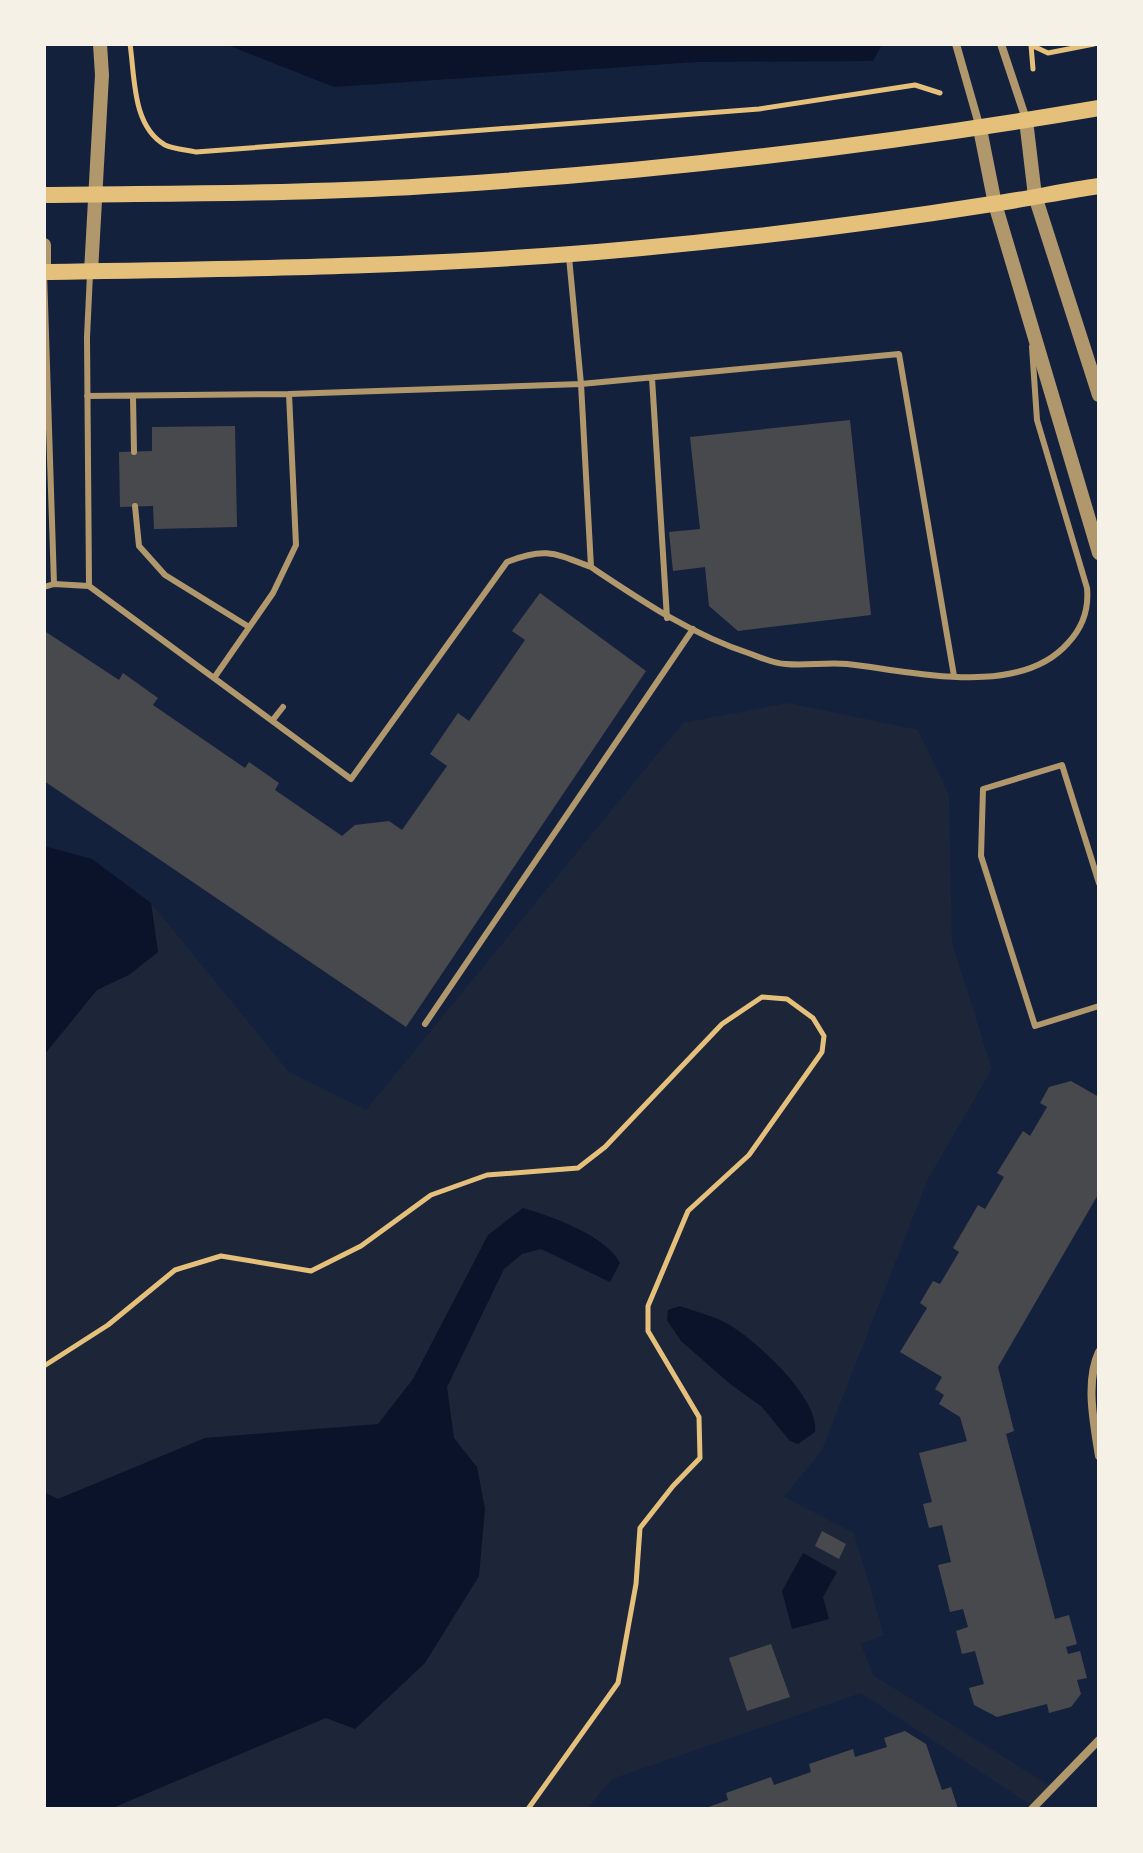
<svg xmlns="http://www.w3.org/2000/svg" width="1143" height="1853" viewBox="0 0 1143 1853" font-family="'Archivo Narrow',sans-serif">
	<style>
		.green { fill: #1d2539 }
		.water { fill: #0b132b }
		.building { fill: #48494c }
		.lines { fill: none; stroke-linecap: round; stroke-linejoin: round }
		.path { stroke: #e5c07b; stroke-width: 5 }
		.service { stroke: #b1986c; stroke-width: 6 }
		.minor { stroke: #b1986c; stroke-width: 8 }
		.tertiary { stroke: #b1986c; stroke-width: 14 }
		.secondary { stroke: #e5c07b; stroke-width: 16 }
	</style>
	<rect width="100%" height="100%" fill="#14213d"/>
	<path class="green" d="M 788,703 L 918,730 L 949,795 L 952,943 L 992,1069 L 928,1179 L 822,1450 L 784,1497 L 854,1533 L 884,1635 L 861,1644 L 873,1675 L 1053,1788 L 1034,1807 L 861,1693 L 612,1779 L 587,1809 L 44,1809 L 44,861 L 158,952 L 151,903 L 289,1072 L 366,1110 L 683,723 Z"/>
	<path class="water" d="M 225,44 L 882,44 L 873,61 L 697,62 L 334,87 Z
		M 44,846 L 92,859 L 151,903 L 158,952 L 129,975 L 97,990 L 44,1055 Z
		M 523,1208 C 551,1216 607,1236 620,1263 L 610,1282 L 541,1249 L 522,1254 L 504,1269 L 447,1387 L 454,1438 L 477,1467 L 485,1509 L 479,1576 L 425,1663 L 355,1729 L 326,1718 L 110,1809 L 44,1809 L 44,1492 L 58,1499 L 205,1438 L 378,1424 L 413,1379 L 488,1235 Z
		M 680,1306 C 697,1312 718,1317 733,1327 C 759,1344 820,1399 815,1432 L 798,1444 L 790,1441 L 762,1407 L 729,1383 L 681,1341 L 667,1320 L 668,1310 Z
		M 803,1553 L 837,1572 L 823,1597 L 829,1619 L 792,1629 L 782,1591 Z"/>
	<path class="building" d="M 850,420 L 871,615 L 738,631 L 709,606 L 705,567 L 673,571 L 669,532 L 700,529 L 690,437 Z
		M 235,426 L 237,527 L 154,529 L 153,506 L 120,507 L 119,452 L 152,451 L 152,427 Z
		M 540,593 L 646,671 L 406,1027 L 44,781 L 44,635 L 46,632 L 119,680 L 123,673 L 158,698 L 153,705 L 245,768 L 249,762 L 279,783 L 275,790 L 342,836 L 355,825 L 389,821 L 402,830 L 447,766 L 430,754 L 458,713 L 469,721 L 525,640 L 512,631 Z
		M 1071,1081 L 1099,1097 L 1099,1193 L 998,1367 L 1014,1431 L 1006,1434 L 1055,1619 L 1069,1615 L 1077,1644 L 1066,1647 L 1068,1654 L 1080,1651 L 1087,1678 L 1077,1680 L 1081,1694 L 1071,1707 L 1049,1713 L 1047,1704 L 997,1717 L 974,1705 L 969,1688 L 984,1684 L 975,1651 L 962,1654 L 956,1631 L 968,1627 L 963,1609 L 950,1612 L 938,1565 L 951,1562 L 942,1525 L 929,1528 L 923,1504 L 932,1502 L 919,1453 L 967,1441 L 960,1417 L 939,1404 L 944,1395 L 935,1389 L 942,1377 L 900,1352 L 927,1308 L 920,1303 L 933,1281 L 940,1284 L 959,1252 L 953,1248 L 978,1205 L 985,1209 L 1004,1177 L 997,1173 L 1023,1131 L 1030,1136 L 1047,1107 L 1040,1103 L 1049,1087 Z
		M 822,1531 L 846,1544 L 839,1559 L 815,1546 Z
		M 771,1644 L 790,1697 L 747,1711 L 729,1658 Z
		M 905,1731 L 926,1744 L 942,1790 L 951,1787 L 958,1809 L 703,1809 L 728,1800 L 726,1793 L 771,1777 L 774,1785 L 811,1772 L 809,1764 L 853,1749 L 855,1757 L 887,1747 L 884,1738 Z"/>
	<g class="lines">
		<path class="path" d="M 130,44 C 135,77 132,126 165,145 C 173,149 187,150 196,152 L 759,109 L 915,85 L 940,93
			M 1033,69 L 1031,45 L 1048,53 L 1094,44
			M 44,1366 L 108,1325 L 175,1270 L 221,1256 L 311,1271 L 361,1246 L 431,1195 L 487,1175 L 578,1168 L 605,1147 L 722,1024 L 762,997 L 787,999 L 813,1018 L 824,1036 L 822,1052 L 749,1155 L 688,1211 L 648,1306 L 648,1331 L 699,1417 L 700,1458 L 673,1486 L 640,1528 L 636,1584 L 618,1683 L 528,1809"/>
		<path class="service" d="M 569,257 L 581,384 L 591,567 C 642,601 692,635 751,654 C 762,658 775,664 786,664 C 806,666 826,662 847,664 C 912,671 1019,699 1068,643 C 1083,627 1089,609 1087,588 L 1037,420 L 1032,347
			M 44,272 L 54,584
			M 652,378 L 667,618
			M 87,396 L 289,394 L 581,384 L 899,354 L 954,676
			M 133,397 L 134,452
			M 135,506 L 139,546 L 165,575 L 249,627
			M 89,586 L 87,337 L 90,274
			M 44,587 L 54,584 L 89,586 L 351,779 L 507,562 C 545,547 554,553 591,567
			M 214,678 L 273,593 L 296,545 L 289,394
			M 272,721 L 283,707
			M 1099,883 L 1062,765 L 983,789 L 981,856 L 1035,1026 L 1099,1006
			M 425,1024 L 693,629"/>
		<path class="minor" d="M 956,44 L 980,128
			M 1001,44 L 1026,119
			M 1099,1352 C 1085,1382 1094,1424 1099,1456
			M 1032,1809 L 1099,1740"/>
		<path class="tertiary" d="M 1026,120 L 1035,196 L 1099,395
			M 980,129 L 995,204 L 1099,553
			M 44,245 L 44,272
			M 91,272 L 102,75 L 100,44"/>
		<path class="secondary" d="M 44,195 C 177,193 311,194 444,185 C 663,171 882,145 1099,108
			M 44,272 C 240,269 436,267 631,249 C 751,238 872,223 992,204 C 1028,199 1063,191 1099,186"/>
	</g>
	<rect width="1143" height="1853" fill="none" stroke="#f6f1e7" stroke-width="92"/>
</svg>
